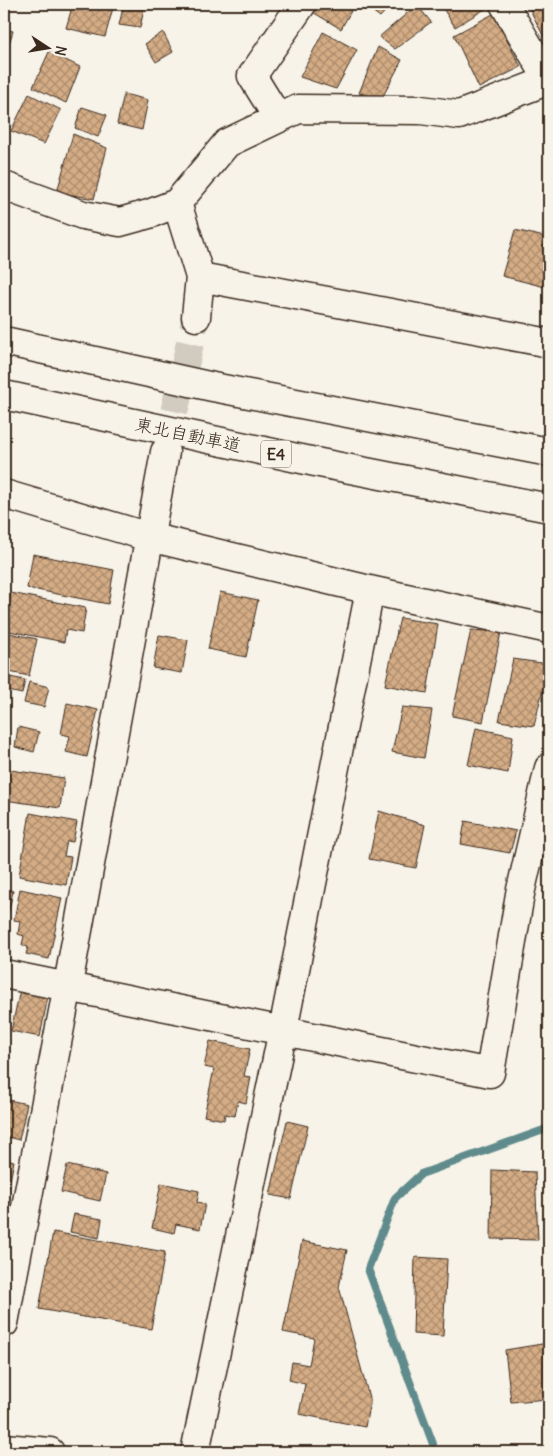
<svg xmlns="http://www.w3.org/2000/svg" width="553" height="1456" viewBox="0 0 553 1456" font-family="Delius,'Klee One',sans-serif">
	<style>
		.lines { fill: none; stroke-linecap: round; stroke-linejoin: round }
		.stream { stroke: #618b8c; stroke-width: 8 }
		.building { fill: url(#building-cross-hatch); stroke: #3b2a1e }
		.minor-tunnel { stroke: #d1cbc0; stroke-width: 28; stroke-dasharray: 28 14; stroke-linecap: butt }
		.minor-casing { stroke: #3b2a1e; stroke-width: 31 }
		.highway-casing { stroke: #3b2a1e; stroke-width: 31 }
		.minor { stroke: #f7f3e8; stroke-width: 28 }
		.highway { stroke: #f7f3e8; stroke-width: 28 }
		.labels { text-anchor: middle; stroke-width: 4.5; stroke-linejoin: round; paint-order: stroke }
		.shield { fill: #f7f3e8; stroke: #73665b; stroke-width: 1 }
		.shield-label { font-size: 16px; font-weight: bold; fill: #3b2a1e }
		.street-label { font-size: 18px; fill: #3b2a1e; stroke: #f7f3e8 }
	</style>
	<defs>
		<pattern id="building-cross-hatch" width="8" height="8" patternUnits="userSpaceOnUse" patternTransform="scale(1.25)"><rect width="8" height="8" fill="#d4ac85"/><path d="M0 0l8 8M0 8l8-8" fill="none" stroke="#ad8c6c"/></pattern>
	</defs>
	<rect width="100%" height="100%" fill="#f7f3e8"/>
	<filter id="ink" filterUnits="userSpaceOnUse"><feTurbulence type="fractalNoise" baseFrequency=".02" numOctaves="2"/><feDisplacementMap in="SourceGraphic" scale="10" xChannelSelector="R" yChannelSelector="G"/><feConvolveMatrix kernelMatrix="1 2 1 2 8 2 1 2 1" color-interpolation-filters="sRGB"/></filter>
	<g filter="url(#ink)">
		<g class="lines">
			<path class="stream" d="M 433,1444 L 368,1269 L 395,1198 L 421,1174 L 549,1128"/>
		</g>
		<path class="building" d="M 73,4 L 114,4 L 105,37 L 66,28 Z
			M 124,4 L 145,4 L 140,28 L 119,25 Z
			M 317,4 L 341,4 L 351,11 L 341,29 L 311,11 Z
			M 363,4 L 392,4 L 380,17 Z
			M 440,4 L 488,4 L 490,6 L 455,27 Z
			M 527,4 L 549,4 L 549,40 L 546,41 Z
			M 417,5 L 431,22 L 395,49 L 379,37 Z
			M 493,14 L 521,67 L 479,88 L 454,35 Z
			M 4,29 L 13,31 L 4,60 Z
			M 163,32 L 173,52 L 156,62 L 145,44 Z
			M 323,32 L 357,50 L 336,89 L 300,77 Z
			M 378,47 L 402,60 L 382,98 L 359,93 Z
			M 49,52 L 80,67 L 66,103 L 33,87 Z
			M 29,94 L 61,110 L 44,144 L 11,131 Z
			M 124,94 L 148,100 L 142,130 L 117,124 Z
			M 82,107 L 107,115 L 98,137 L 75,128 Z
			M 73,134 L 107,148 L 94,199 L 57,192 Z
			M 515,230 L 549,238 L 549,288 L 502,276 Z
			M 33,554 L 114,570 L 108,604 L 27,588 Z
			M 220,592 L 258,600 L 246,657 L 208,649 Z
			M 11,593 L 86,608 L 82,633 L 66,630 L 64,642 L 4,630 Z
			M 400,618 L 438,624 L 427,693 L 385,685 Z
			M 471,630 L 501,632 L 483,722 L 452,716 Z
			M 4,632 L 37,639 L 29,676 L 4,671 Z
			M 159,635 L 188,640 L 182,673 L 153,668 Z
			M 513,659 L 549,664 L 534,726 L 499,721 Z
			M 4,676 L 25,680 L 22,694 L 4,690 Z
			M 29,682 L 49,687 L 44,707 L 24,703 Z
			M 67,703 L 98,710 L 87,757 L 66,752 L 70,736 L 61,734 Z
			M 402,707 L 432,710 L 424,758 L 392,752 Z
			M 18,727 L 39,732 L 34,752 L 15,747 Z
			M 476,728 L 513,736 L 508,773 L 468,765 Z
			M 4,769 L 64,778 L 60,808 L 4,800 Z
			M 379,811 L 425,825 L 416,868 L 369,859 Z
			M 30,813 L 77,822 L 73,842 L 67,841 L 64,856 L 71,857 L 66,885 L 19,876 Z
			M 465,821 L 516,831 L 510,853 L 461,844 Z
			M 4,889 L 13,891 L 4,935 Z
			M 20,889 L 62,898 L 49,959 L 26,954 L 28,947 L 22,945 L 24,936 L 18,934 L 20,921 L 14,920 Z
			M 20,990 L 48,996 L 40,1037 L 11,1031 Z
			M 210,1041 L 250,1049 L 244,1076 L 251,1077 L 246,1103 L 238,1101 L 235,1116 L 225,1114 L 224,1120 L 204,1116 L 214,1069 L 204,1067 Z
			M 4,1099 L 27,1104 L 19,1140 L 4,1136 Z
			M 287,1121 L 308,1126 L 291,1199 L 270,1195 Z
			M 4,1159 L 14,1161 L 6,1201 L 4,1201 Z
			M 67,1165 L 106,1174 L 100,1201 L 61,1192 Z
			M 492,1170 L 535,1172 L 538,1240 L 491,1239 Z
			M 161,1183 L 199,1191 L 197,1202 L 205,1204 L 200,1229 L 176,1224 L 174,1233 L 152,1228 Z
			M 74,1214 L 102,1219 L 99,1238 L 70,1232 Z
			M 53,1232 L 165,1252 L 151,1329 L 39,1309 Z
			M 302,1241 L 347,1250 L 339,1287 L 370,1401 L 365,1427 L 299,1414 L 305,1384 L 289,1380 L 292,1362 L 309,1365 L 314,1338 L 283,1332 Z
			M 415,1257 L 447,1259 L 443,1336 L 413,1334 Z
			M 548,1343 L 549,1399 L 511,1402 L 505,1350 Z"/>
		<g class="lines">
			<path class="minor-tunnel" d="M 165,452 L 196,317"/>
			<defs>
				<path id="minor" d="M 504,4 L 549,81
					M 278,118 L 252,76 L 302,4
					M 4,186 L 83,215 L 120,222 L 149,214 L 177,203 L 227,143 L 298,109 L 421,110 L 459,115 L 549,80
					M 177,203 L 200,277 L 196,317
					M 200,277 L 549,343
					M 4,494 L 149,537 L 370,590 L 549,629
					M 4,974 L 490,1073 L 520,894 L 549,768
					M 4,1323 L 68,985 L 165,452
					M 195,1452 L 283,1030 L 370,590"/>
				<path id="highway" d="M 4,341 L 213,387 L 549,452
					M 4,395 L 320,463 L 549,508
					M 4,1448 L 50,1452"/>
			</defs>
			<use href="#minor" class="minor-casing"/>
			<use href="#highway" class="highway-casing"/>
			<use href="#minor" class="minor"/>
			<use href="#highway" class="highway"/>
		</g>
	</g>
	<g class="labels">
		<rect class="shield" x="261" y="440.5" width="30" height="27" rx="4"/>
		<g class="shield-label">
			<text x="276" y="460">E4</text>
		</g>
		<g class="street-label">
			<text transform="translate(188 435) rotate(12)" y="6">東北自動車道</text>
		</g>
	</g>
	<rect width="553" height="1456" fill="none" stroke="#f7f3e8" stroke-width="20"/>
	<rect x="10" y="10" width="533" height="1436" fill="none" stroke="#3b2a1e" stroke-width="2" filter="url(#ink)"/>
	<g transform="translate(48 48) rotate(102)" stroke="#f7f3e8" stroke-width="4" paint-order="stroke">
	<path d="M0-4L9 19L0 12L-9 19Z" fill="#3b2a1e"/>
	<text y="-8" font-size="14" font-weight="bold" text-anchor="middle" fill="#3b2a1e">N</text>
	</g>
</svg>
